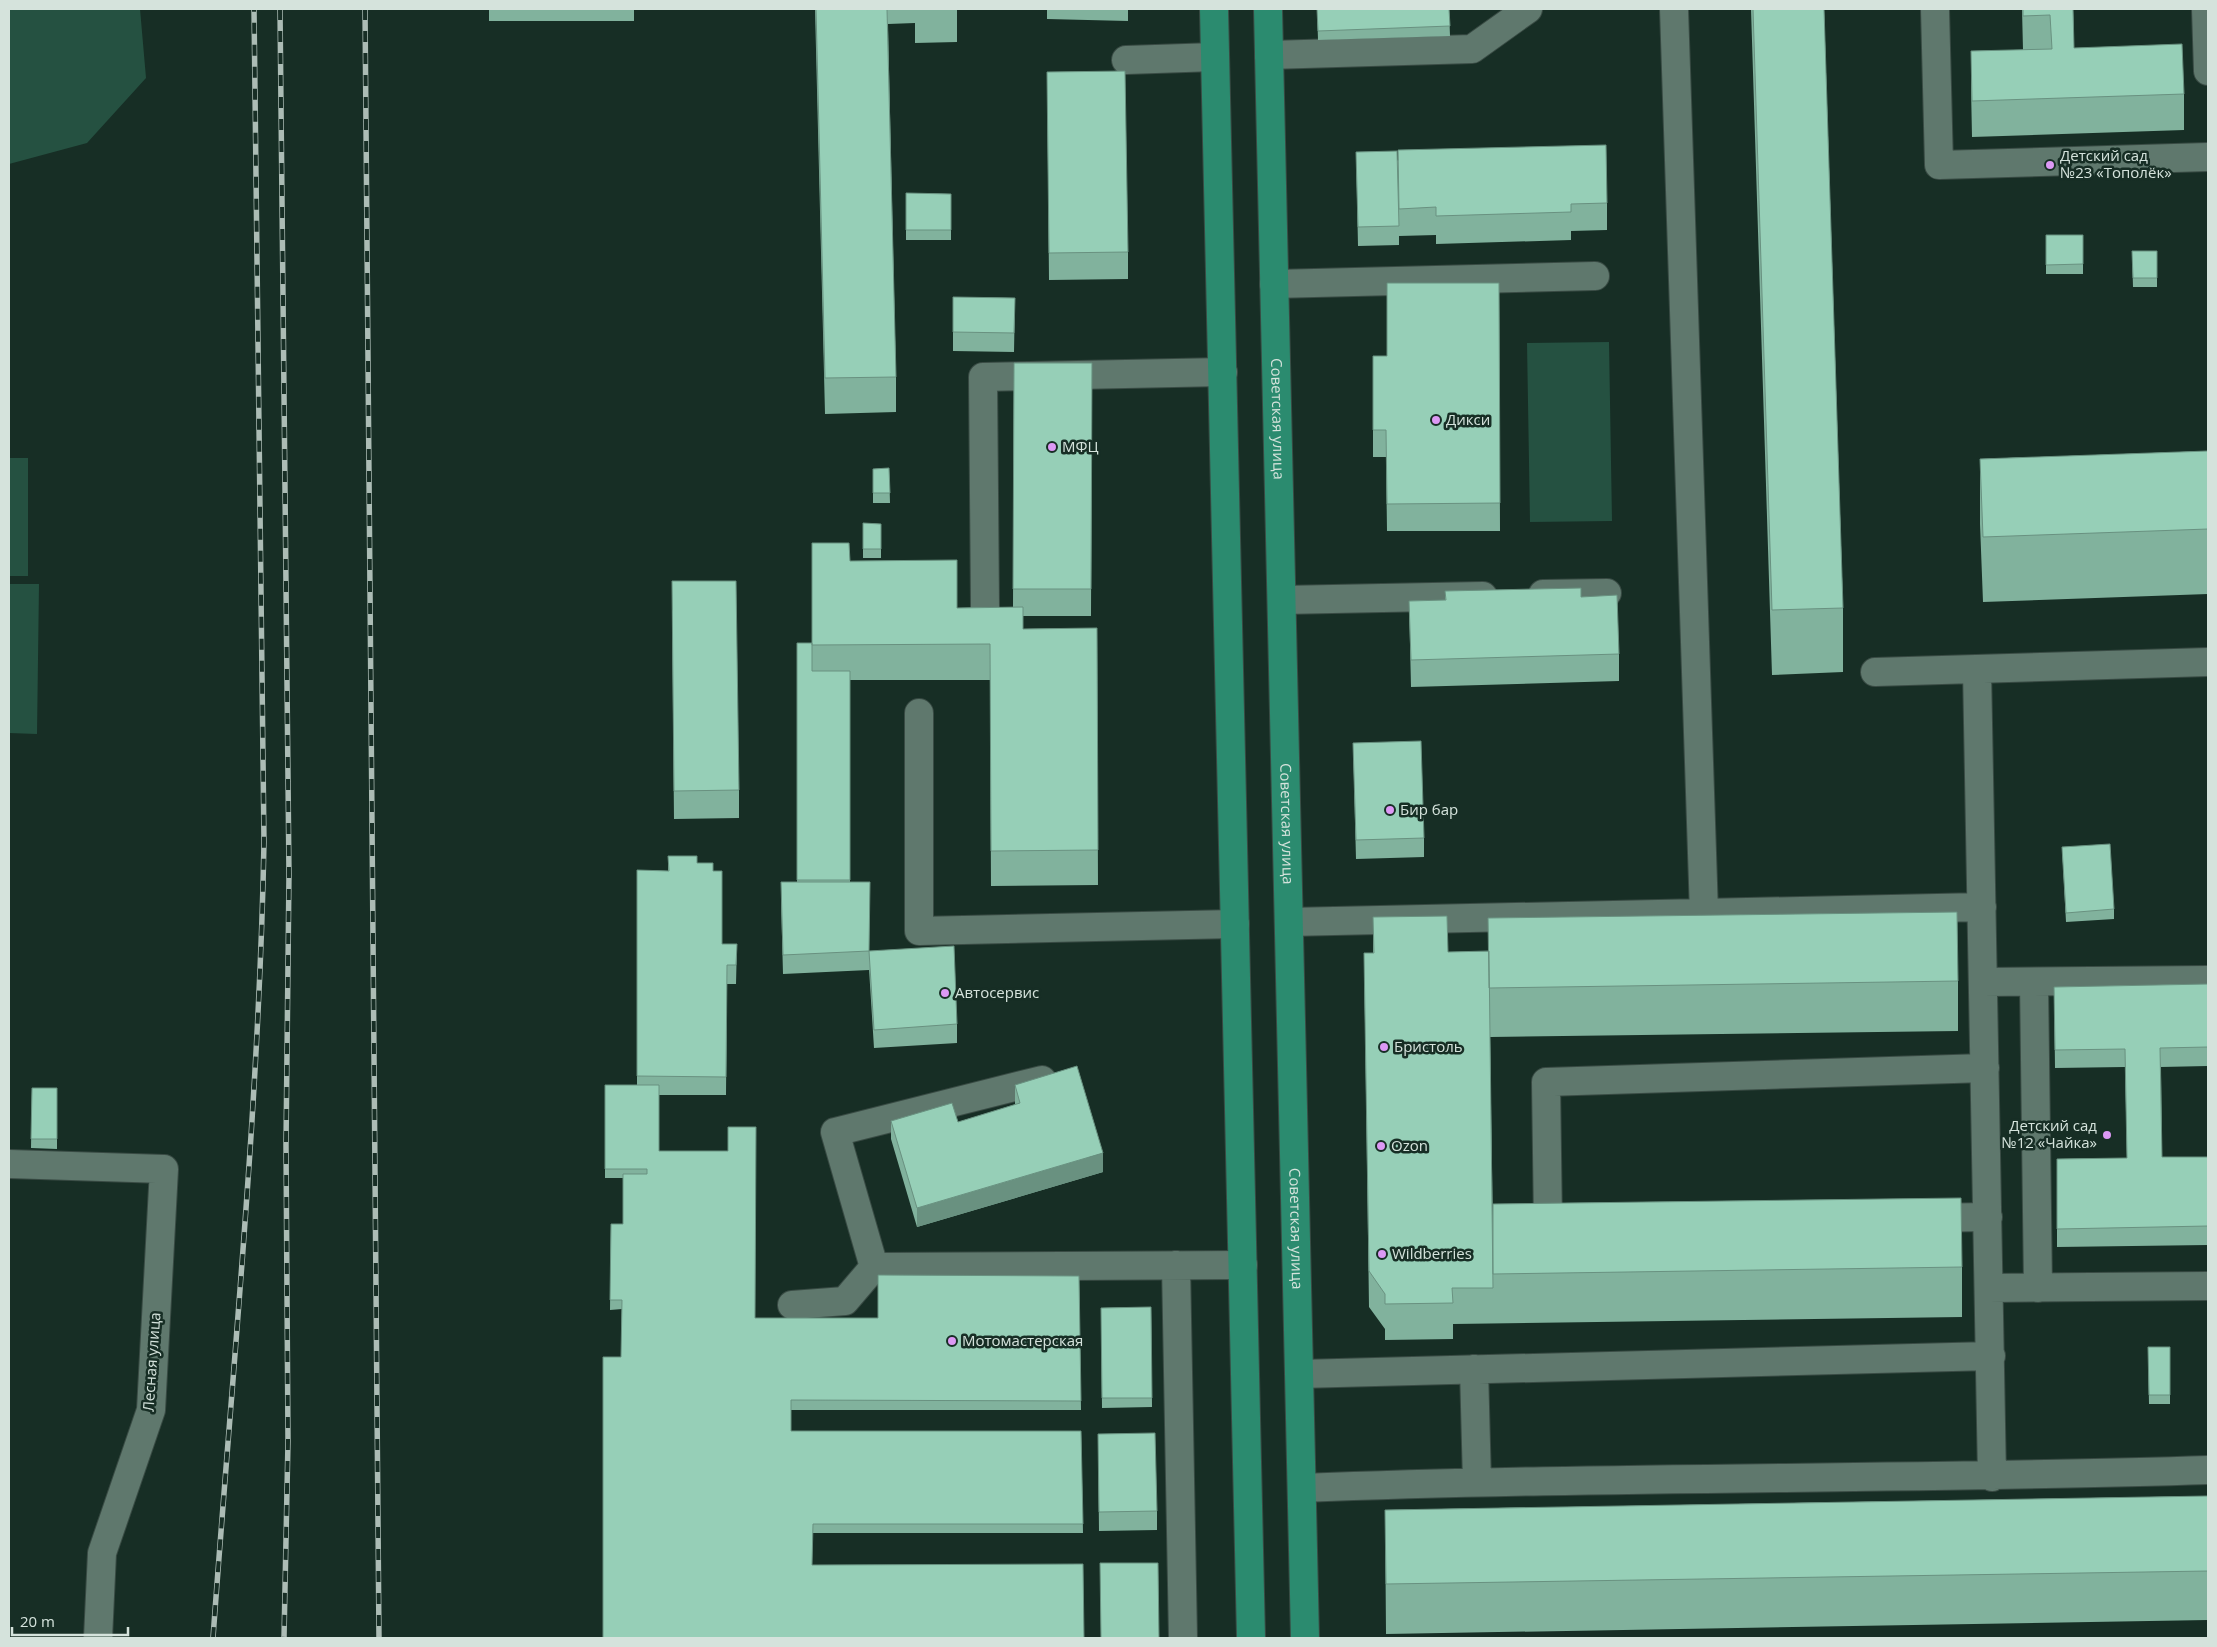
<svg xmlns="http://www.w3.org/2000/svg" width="2217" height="1647" viewBox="0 0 2217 1647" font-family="'Open Sans',sans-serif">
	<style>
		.green { fill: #255141 }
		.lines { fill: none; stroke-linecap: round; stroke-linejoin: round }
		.minor-casing { stroke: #394b44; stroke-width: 30 }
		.major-casing { stroke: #394b44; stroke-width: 30 }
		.minor { stroke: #5f786d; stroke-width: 28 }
		.major { stroke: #2b8b6f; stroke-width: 28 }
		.rail-casing { stroke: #acbcb5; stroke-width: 5.5 }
		.rail { stroke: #172e25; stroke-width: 4; stroke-dasharray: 11; stroke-linecap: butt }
		.wall { fill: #81b29d }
		.shaded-wall { fill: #699180 }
		.building { fill: #96cfb7; stroke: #699180 }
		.poi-dot { fill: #dc99f4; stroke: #172e25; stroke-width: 2 }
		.labels { text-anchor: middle; stroke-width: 5; stroke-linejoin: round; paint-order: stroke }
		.poi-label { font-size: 15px; fill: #d5e3dc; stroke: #172e25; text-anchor: start }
		.street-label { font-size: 15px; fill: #d5e3dc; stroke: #172e25 }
	</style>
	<rect width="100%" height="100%" fill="#172e25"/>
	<path class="green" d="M 9,9 L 140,9 L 146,78 L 87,143 L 9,164 Z
		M 1609,342 L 1612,521 L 1530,522 L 1527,343 Z
		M 9,458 L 28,458 L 28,576 L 9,576 Z
		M 9,584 L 39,584 L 37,734 L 9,733 Z"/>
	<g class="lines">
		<defs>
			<path id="minor" d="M 1674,9 L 1704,913
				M 1935,9 L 1939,165 L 2208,157
				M 2206,9 L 2208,71
				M 1269,55 L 1472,49 L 1528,9
				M 1126,60 L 1215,57
				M 1274,284 L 1595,276
				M 1543,594 L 1607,593
				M 1282,600 L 1483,596
				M 985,607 L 983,377 L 1223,372
				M 1977,669 L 1992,1477
				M 1875,672 L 2208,662
				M 919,713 L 919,931 L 1235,924
				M 1289,922 L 1982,907
				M 1983,982 L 2208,980
				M 2034,982 L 2038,1288
				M 9,1164 L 164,1169 L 151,1410 L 102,1553 L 98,1638
				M 1923,1218 L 1988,1217
				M 1563,1224 L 1548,1224 L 1546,1082 L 1985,1068
				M 1176,1265 L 1183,1638
				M 874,1267 L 835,1132 L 1042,1080
				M 1989,1288 L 2208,1286
				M 792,1305 L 845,1301 L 874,1267 L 1243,1265
				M 1474,1369 L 1477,1482
				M 1300,1374 L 1991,1356
				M 1302,1488 C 1604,1476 1906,1480 2208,1470"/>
			<g id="major">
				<path d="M 1214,9 L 1251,1638"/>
				<path id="s1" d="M 1268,9 L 1305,1638"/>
			</g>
		</defs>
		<use href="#minor" class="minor-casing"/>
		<use href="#major" class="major-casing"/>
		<use href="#minor" class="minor"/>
		<use href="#major" class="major"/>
		<defs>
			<path id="rail" d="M 280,9 L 289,874 L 286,1145 L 288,1441 L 284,1638
				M 365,9 L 379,1638
				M 213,1638 C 232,1373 259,1108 264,842 L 254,9"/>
		</defs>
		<use href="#rail" class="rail-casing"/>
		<use href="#rail" class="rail"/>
	</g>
	<path class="wall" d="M 489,9 L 634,9 L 634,21 L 489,21 Z
		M 815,9 L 957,9 L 957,42 L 915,43 L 915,23 L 888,24 L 896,377 L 896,412 L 825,414 Z
		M 1047,9 L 1128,9 L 1128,21 L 1047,19 Z
		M 1317,9 L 1449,9 L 1450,36 L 1318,40 Z
		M 1751,9 L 1824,9 L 1843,608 L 1843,672 L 1772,675 Z
		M 2022,9 L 2073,9 L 2074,48 L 2184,94 L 2184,130 L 1972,137 L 1971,87 L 1971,51 L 2023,50 Z
		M 1047,72 L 1128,252 L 1128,279 L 1049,280 Z
		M 1356,152 L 1607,203 L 1607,230 L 1571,231 L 1571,240 L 1436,244 L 1436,235 L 1399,236 L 1399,230 L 1399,245 L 1358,246 Z
		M 906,193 L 951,194 L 951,240 L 906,240 Z
		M 2046,235 L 2083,235 L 2083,274 L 2046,274 Z
		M 2132,251 L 2157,251 L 2157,287 L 2133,287 Z
		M 1499,283 L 1500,531 L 1387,531 L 1386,457 L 1373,457 L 1373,384 L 1387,356 Z
		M 953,297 L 1015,298 L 1014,352 L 953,351 Z
		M 1014,363 L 1092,363 L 1091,616 L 1023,616 L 1023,629 L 1097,628 L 1098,885 L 991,886 L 990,680 L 850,680 L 850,882 L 869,951 L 957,1024 L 957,1043 L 874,1048 L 869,969 L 869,970 L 783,974 L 781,900 L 797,882 L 797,643 L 812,643 L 812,543 L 850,561 L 957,608 L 1013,607 Z
		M 2208,451 L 2208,594 L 1983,602 L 1980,524 L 1980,459 Z
		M 889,468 L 890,503 L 873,503 L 873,469 Z
		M 863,523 L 881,524 L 881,558 L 863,558 Z
		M 1445,591 L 1581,597 L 1619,654 L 1619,681 L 1411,687 L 1409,601 L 1445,600 Z
		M 672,609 L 739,790 L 739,818 L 674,819 Z
		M 1353,743 L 1424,838 L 1424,857 L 1356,859 Z
		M 2062,847 L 2114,909 L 2114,919 L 2066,922 Z
		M 668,856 L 697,863 L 713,871 L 722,944 L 737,944 L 736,984 L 727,984 L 726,1095 L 659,1095 L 659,1151 L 755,1318 L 878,1318 L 1079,1276 L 1081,1410 L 791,1410 L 791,1431 L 1081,1431 L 1083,1533 L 813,1533 L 603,1638 L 621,1357 L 622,1309 L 610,1310 L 611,1224 L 623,1224 L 623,1178 L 605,1178 L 605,1085 L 637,1085 L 637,870 L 668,871 Z
		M 1373,917 L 1448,952 L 1958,981 L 1958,1031 L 1490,1037 L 1493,1233 L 1962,1267 L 1962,1317 L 1453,1324 L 1453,1339 L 1385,1340 L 1385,1329 L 1369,1307 L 1364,953 L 1373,953 Z
		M 2208,984 L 2208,1066 L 2161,1067 L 2162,1157 L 2208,1157 L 2208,1245 L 2057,1247 L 2057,1159 L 2127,1158 L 2125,1067 L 2055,1068 L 2054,987 Z
		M 1015,1085 L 1103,1172 L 917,1227 L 891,1139 L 891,1121 L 958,1122 L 1015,1105 Z
		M 32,1088 L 57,1088 L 57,1149 L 31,1148 Z
		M 1151,1307 L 1152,1407 L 1102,1408 L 1101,1308 Z
		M 2148,1347 L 2170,1347 L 2170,1404 L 2149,1404 Z
		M 1098,1434 L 1157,1511 L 1157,1530 L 1099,1531 Z
		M 2208,1496 L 2208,1620 L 1386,1634 L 1385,1510 Z"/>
	<path class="shaded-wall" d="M 1103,1153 L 1103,1172 L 917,1227 L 917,1208 Z"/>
	<path class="building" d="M 816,9 L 887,9 L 896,377 L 825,378 Z
		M 1317,9 L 1449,9 L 1450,26 L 1318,31 Z
		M 1753,9 L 1824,9 L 1843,608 L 1772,610 Z
		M 2023,9 L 2073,9 L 2074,48 L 2182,44 L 2184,94 L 1972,101 L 1971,51 L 2052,49 L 2050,15 L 2023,16 Z
		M 1125,71 L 1128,252 L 1049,253 L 1047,72 Z
		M 1606,145 L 1607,203 L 1571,204 L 1571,212 L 1436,216 L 1436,207 L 1399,209 L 1398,150 Z
		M 1397,151 L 1399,226 L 1358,227 L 1356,152 Z
		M 906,193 L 951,194 L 951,230 L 906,230 Z
		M 2046,235 L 2083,235 L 2083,264 L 2046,265 Z
		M 2132,251 L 2157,251 L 2157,278 L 2133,278 Z
		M 1387,283 L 1499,283 L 1500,503 L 1387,504 L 1386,430 L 1373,430 L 1373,356 L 1387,356 Z
		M 953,297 L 1015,298 L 1014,333 L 953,332 Z
		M 1014,363 L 1092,363 L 1091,589 L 1013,589 Z
		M 2208,451 L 2208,529 L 1983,537 L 1980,459 Z
		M 889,468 L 890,493 L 873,493 L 873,469 Z
		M 863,523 L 881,524 L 881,549 L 863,549 Z
		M 812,543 L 849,543 L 850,561 L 957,560 L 957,608 L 1023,607 L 1023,629 L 1097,628 L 1098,850 L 991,851 L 990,644 L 812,645 Z
		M 672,581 L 736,581 L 739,790 L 674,791 Z
		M 1581,588 L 1581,597 L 1617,595 L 1619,654 L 1411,660 L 1409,601 L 1446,600 L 1445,591 Z
		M 797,643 L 812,643 L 812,671 L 850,671 L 850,880 L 797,880 Z
		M 1421,741 L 1424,838 L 1356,840 L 1353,743 Z
		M 2110,844 L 2114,909 L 2066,913 L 2062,847 Z
		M 668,856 L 697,856 L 697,863 L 713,863 L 713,871 L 722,871 L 722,944 L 737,944 L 736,965 L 727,965 L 726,1077 L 637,1076 L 637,870 L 669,871 Z
		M 781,882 L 870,882 L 869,951 L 783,955 Z
		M 1957,912 L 1958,981 L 1489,988 L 1488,918 Z
		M 1447,916 L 1448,952 L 1489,951 L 1493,1288 L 1452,1288 L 1453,1303 L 1385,1304 L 1385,1294 L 1369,1271 L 1364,953 L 1374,953 L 1373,917 Z
		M 954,946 L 957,1024 L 874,1030 L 869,951 Z
		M 2208,984 L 2208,1047 L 2160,1048 L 2162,1157 L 2208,1157 L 2208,1226 L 2057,1229 L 2057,1159 L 2127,1158 L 2125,1049 L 2055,1050 L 2054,987 Z
		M 1077,1066 L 1103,1153 L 917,1208 L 891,1121 L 952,1103 L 958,1122 L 1020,1103 L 1015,1085 Z
		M 605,1085 L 659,1085 L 659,1151 L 728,1151 L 728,1127 L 756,1127 L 755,1318 L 878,1318 L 878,1275 L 1079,1276 L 1081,1401 L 791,1400 L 791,1431 L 1081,1431 L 1083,1524 L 813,1524 L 812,1565 L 1083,1564 L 1084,1638 L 603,1638 L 603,1357 L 621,1357 L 622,1300 L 610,1300 L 611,1224 L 623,1224 L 623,1174 L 647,1174 L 647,1169 L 605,1169 Z
		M 32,1088 L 57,1088 L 57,1139 L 31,1139 Z
		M 1961,1198 L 1962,1267 L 1493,1274 L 1493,1204 Z
		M 1151,1307 L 1152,1398 L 1102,1398 L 1101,1308 Z
		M 2148,1347 L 2170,1347 L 2170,1395 L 2149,1395 Z
		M 1155,1433 L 1157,1511 L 1099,1512 L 1098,1434 Z
		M 2208,1496 L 2208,1571 L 1386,1584 L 1385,1510 Z
		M 1100,1563 L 1158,1563 L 1159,1638 L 1101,1638 Z"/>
	<g class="poi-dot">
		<circle cx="2050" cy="165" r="5"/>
		<circle cx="1436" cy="420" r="5"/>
		<circle cx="1052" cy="447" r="5"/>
		<circle cx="1390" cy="810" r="5"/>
		<circle cx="945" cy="993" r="5"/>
		<circle cx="1384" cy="1047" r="5"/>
		<circle cx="2107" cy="1135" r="5"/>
		<circle cx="1381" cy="1146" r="5"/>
		<circle cx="1382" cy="1254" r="5"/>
		<circle cx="952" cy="1341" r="5"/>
	</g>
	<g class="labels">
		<g class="poi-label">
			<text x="2060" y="161">Детский сад<tspan x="2060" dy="17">№23 «Тополёк»</tspan></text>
			<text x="1446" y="425">Дикси</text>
			<text x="1062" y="452">МФЦ</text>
			<text x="1400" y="815">Бир бар</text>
			<text x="955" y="998">Автосервис</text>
			<text x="1394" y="1052">Бристоль</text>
			<text x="2097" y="1131" text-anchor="end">Детский сад<tspan x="2097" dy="17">№12 «Чайка»</tspan></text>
			<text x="1391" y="1151">Ozon</text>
			<text x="1392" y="1259">Wildberries</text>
			<text x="962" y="1346">Мотомастерская</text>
		</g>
		<g class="street-label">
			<text dy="5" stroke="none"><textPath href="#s1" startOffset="410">Советская улица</textPath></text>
			<text dy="5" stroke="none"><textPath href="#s1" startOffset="815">Советская улица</textPath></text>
			<text dy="5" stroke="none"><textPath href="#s1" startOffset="1220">Советская улица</textPath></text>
			<text transform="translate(152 1362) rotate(-86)" y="5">Лесная улица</text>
		</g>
	</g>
	<rect width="2217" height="1647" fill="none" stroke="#d5e3dc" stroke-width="20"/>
	<path d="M12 1627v8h116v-8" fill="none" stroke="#d5e3dc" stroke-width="2.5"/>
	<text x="20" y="1627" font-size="15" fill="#d5e3dc" stroke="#172e25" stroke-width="4" paint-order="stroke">20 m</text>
</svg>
